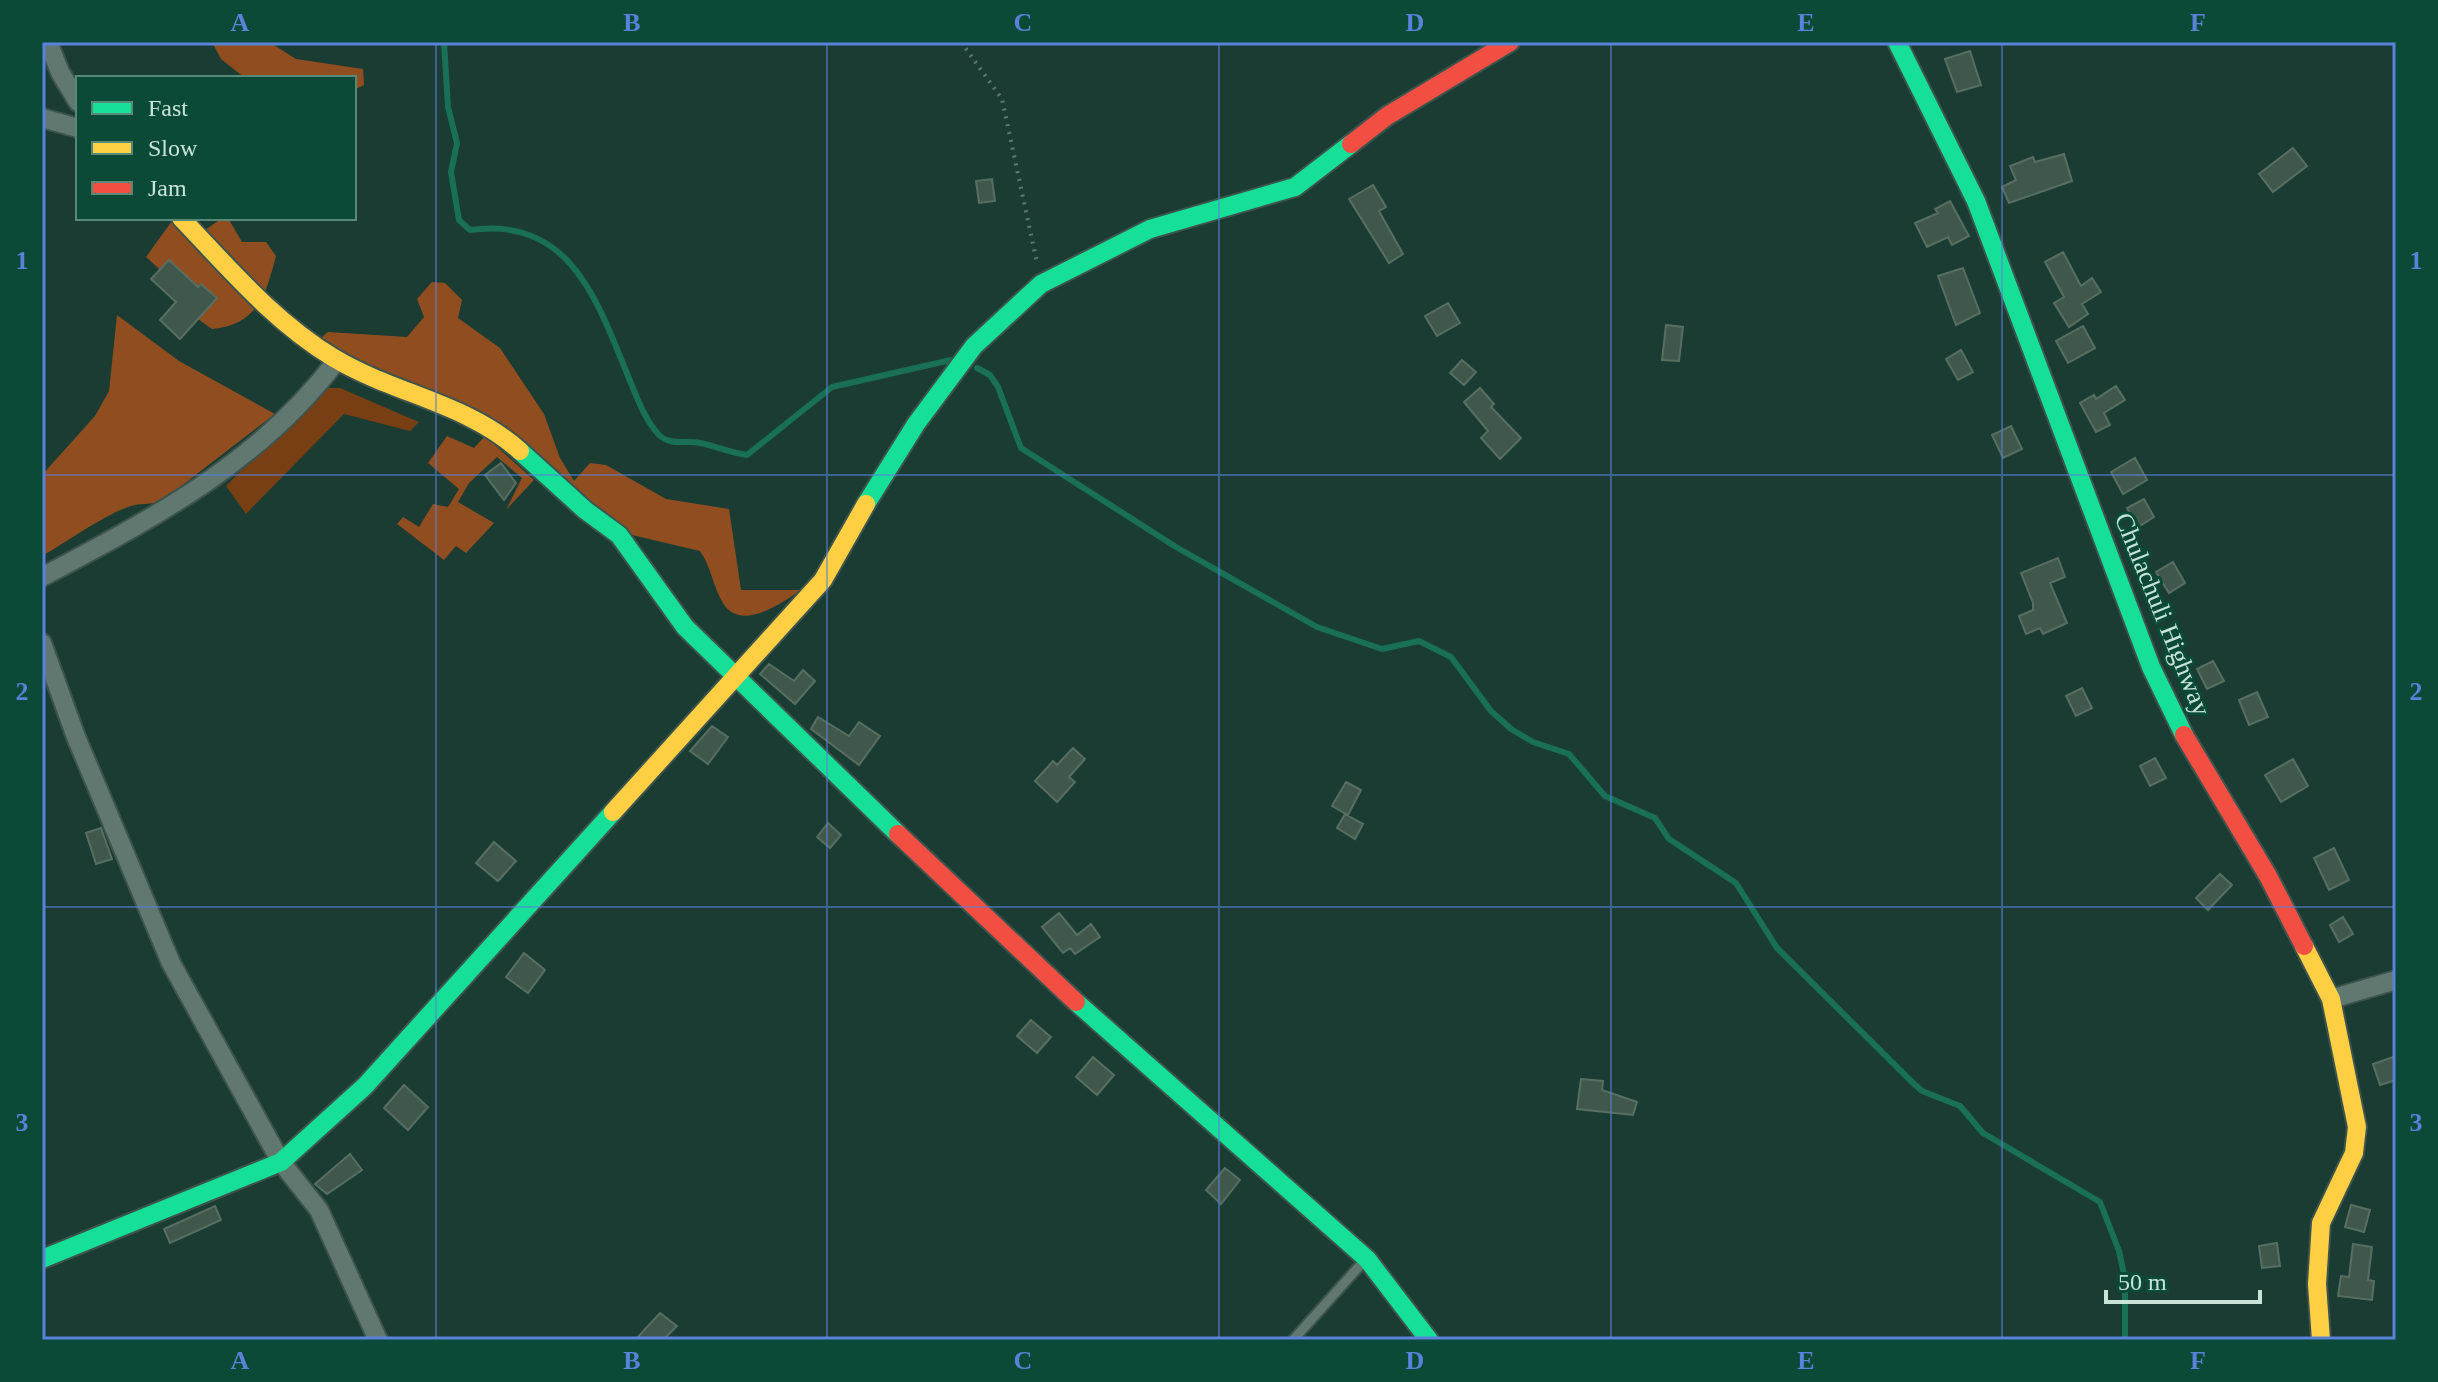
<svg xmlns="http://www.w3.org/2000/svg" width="2438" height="1382" viewBox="0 0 2438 1382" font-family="Georgia,serif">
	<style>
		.green { fill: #783f15 }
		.forest { fill: #904e20 }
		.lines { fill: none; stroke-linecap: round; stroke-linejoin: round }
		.stream { stroke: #197057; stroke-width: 6 }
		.building { fill: #40574c; stroke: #576f63; stroke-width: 2 }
		.lane-casing { stroke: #3c544d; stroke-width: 13 }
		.street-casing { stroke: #3c544d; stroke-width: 22 }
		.fast-casing { stroke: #3c544d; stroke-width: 22 }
		.slow-casing { stroke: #3c544d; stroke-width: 22 }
		.jam-casing { stroke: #3c544d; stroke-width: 22 }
		.path { stroke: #617870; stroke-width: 4; stroke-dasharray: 2 6; stroke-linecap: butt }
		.lane { stroke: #60786f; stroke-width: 9 }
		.street { stroke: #60786f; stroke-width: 18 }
		.fast { stroke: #16e098; stroke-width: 18 }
		.slow { stroke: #ffcf43; stroke-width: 18 }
		.jam { stroke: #f24e42; stroke-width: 18 }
		.grid { fill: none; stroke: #5982d8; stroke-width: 2; stroke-opacity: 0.55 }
		.labels { text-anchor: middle; stroke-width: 6; stroke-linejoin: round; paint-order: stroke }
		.street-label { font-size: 26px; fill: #c8e4d9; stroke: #0c4a38 }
		.neatline { fill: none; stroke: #5982d8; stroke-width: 3 }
		.grid-label { font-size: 26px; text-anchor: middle; font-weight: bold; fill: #5982d8 }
	</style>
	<rect width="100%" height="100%" fill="#1a3c32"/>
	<path class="green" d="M 329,388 L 340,388 L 419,422 L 410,431 L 344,414 L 246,514 L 226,486 L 319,391 Z"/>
	<path class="forest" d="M 212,42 L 269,42 L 296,59 L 363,69 L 364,85 L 354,90 L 354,78 L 245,78 L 221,59 Z
		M 222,218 L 228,218 L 242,242 L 266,242 L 276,256 C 266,294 258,325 212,329 L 198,319 L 201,307 L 146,257 L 172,221 L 194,238 Z
		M 432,282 L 445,283 L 462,300 L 458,318 L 500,348 L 544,414 L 560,458 L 574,481 L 590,463 L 606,465 L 666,499 L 729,509 L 741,590 L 801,590 C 783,602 741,633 723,603 C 713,587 711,566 700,551 L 632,535 L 562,480 L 316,342 L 328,332 L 407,337 L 424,317 L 417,299 Z
		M 117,315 L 179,361 L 275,414 L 176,490 C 163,508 149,501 131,506 C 107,513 65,543 42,556 L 42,475 L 95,416 L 109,391 Z
		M 447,436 L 474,448 L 485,436 L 534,480 L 506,510 L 522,478 L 497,457 L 469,483 L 458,502 L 494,523 L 466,553 L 456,546 L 444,560 L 397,524 L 403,517 L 419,527 L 433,504 L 448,507 L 459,489 L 428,463 Z"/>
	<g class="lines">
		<path class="stream" d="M 444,42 L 448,107 L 457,143 L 451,172 L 459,220 L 470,230 C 570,216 597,300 628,376 C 636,395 644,419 659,435 C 670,446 686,440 700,443 C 716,446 730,453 747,455 L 832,387 L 951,360
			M 977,368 L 990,375 L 998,387 L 1021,448 L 1176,547 L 1317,627 L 1382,649 L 1419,641 L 1451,657 L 1491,711 L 1511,729 L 1533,742 L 1569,754 L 1605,796 L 1655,818 L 1669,839 L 1736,883 L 1777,948 L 1912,1082 L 1922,1091 L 1960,1106 L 1983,1133 L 2100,1202 L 2119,1251 L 2125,1279 L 2125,1340"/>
	</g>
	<path class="building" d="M 1970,51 L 1981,85 L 1957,92 L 1945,59 Z
		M 2293,148 L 2307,166 L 2273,192 L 2259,174 Z
		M 2064,154 L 2072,181 L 2009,203 L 2002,187 L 2016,180 L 2010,166 L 2033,157 L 2035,162 Z
		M 992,179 L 995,201 L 979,203 L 976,181 Z
		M 1373,185 L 1386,207 L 1379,211 L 1403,254 L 1389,263 L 1349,199 Z
		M 1950,201 L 1969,236 L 1952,245 L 1948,237 L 1927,247 L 1915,223 L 1938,213 L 1935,209 Z
		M 2063,252 L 2081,286 L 2092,278 L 2101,292 L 2082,304 L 2088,314 L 2069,327 L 2054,303 L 2064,297 L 2045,262 Z
		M 169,260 L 198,287 L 201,284 L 217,298 L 180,339 L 160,320 L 176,302 L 151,279 Z
		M 1963,268 L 1980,313 L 1956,325 L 1938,276 Z
		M 1448,303 L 1460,323 L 1437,336 L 1425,316 Z
		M 1666,325 L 1683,327 L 1679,361 L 1662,360 Z
		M 2083,326 L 2095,348 L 2068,363 L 2056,341 Z
		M 1961,350 L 1973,372 L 1958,380 L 1946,359 Z
		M 1462,360 L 1476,372 L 1464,385 L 1450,373 Z
		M 2116,386 L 2125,400 L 2104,413 L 2110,425 L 2096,432 L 2080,403 L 2094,395 L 2096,399 Z
		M 1480,388 L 1494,404 L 1491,407 L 1521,438 L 1500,459 L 1481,438 L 1488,431 L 1464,402 Z
		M 2011,426 L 2022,449 L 2003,458 L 1992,435 Z
		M 2135,458 L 2147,480 L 2123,494 L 2111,472 Z
		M 501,463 L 516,483 L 504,500 L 485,475 Z
		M 2144,499 L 2154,517 L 2138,527 L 2127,508 Z
		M 2058,558 L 2065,577 L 2050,583 L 2067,623 L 2043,634 L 2040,628 L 2026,634 L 2019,616 L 2033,610 L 2033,603 L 2021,573 Z
		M 2173,562 L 2185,583 L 2169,593 L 2156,572 Z
		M 2213,661 L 2224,681 L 2207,689 L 2197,669 Z
		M 769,664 L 794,681 L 803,670 L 815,681 L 795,704 L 760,674 Z
		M 2082,688 L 2092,708 L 2076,716 L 2066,696 Z
		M 2257,692 L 2268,717 L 2249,725 L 2239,700 Z
		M 818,717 L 849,736 L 859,722 L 880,736 L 859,765 L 811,729 Z
		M 712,726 L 728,737 L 708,764 L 690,751 Z
		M 1073,748 L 1085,759 L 1069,777 L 1075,782 L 1057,802 L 1035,781 L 1053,761 L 1057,765 Z
		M 2155,758 L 2166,778 L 2150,786 L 2140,766 Z
		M 2293,759 L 2308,786 L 2281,802 L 2265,775 Z
		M 1346,782 L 1361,790 L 1348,815 L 1332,806 Z
		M 1345,814 L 1363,824 L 1355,839 L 1337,828 Z
		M 828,823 L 841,835 L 830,848 L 817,837 Z
		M 101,828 L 112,859 L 96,864 L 86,833 Z
		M 494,842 L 516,861 L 498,881 L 476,863 Z
		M 2334,848 L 2349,880 L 2329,890 L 2314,858 Z
		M 2220,874 L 2232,885 L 2208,910 L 2196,898 Z
		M 1059,913 L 1077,935 L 1091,924 L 1100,937 L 1075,954 L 1070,948 L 1063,953 L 1042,927 Z
		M 2343,917 L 2353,934 L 2339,942 L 2330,925 Z
		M 524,953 L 545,970 L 528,993 L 506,977 Z
		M 1031,1020 L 1051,1037 L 1037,1053 L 1017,1036 Z
		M 2396,1056 L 2396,1080 L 2380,1085 L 2373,1064 Z
		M 1093,1057 L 1114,1075 L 1097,1095 L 1076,1077 Z
		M 1581,1079 L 1603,1081 L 1602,1090 L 1637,1102 L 1633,1115 L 1577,1109 Z
		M 404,1085 L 428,1107 L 408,1130 L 384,1108 Z
		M 350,1154 L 362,1170 L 327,1194 L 315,1184 Z
		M 1225,1168 L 1240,1180 L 1221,1204 L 1206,1190 Z
		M 2351,1205 L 2370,1210 L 2364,1232 L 2345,1227 Z
		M 215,1206 L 221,1220 L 170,1243 L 164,1229 Z
		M 2277,1243 L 2280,1266 L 2262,1268 L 2259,1246 Z
		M 2353,1244 L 2372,1247 L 2368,1280 L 2374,1281 L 2372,1300 L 2338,1296 L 2341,1276 L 2349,1277 Z
		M 660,1313 L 677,1326 L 663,1340 L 635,1340 Z"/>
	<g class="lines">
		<defs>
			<path id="lane" d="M 1293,1340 L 1364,1261"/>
			<path id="street" d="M 48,42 L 60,72 L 78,102
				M 42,118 L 78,128
				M 42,577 C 153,518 260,463 337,360
				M 42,643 L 76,737 L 171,963 L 281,1162 L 319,1210 L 378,1340
				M 2331,999 L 2396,980"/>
			<path id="fast" d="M 1897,42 L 1976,201 L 2151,667 L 2184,735
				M 520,451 L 585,510 L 619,535 L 685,627 L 898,834
				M 866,504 L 916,424 L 974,346 L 1041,284 L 1150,229 L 1295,187 L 1351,144
				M 1076,1002 L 1367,1259 L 1429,1340
				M 42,1259 L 281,1162 L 365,1086 L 613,812"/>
			<path id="slow" d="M 181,218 C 229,268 274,322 334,358 C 394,394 467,403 520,451
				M 613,812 L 823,580 L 866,504
				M 2304,946 L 2331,999 L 2357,1127 L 2354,1153 L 2321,1223 L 2317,1284 L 2321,1340"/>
			<path id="jam" d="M 1351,144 L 1387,116 L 1510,42
				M 2184,735 L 2268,876 L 2304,946
				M 898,834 L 1076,1002"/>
		</defs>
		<use href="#lane" class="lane-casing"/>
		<use href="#street" class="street-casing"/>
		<use href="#fast" class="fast-casing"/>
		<use href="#slow" class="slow-casing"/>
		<use href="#jam" class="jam-casing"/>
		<path class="path" d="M 961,42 L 1002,99 L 1037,263"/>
		<use href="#lane" class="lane"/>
		<use href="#street" class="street"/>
		<use href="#fast" class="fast"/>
		<use href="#slow" class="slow"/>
		<use href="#jam" class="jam"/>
	</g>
	<path class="grid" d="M 436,42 L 436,1340M 827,42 L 827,1340M 1219,42 L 1219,1340M 1611,42 L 1611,1340M 2002,42 L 2002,1340M 42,475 L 2396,475M 42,907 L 2396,907"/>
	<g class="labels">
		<g class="street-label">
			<text transform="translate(2163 614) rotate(68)" y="9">Chulachuli Highway</text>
		</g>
	</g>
	<rect width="2438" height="1382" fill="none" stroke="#0c4a38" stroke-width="88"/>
	<rect x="76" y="76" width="280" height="144" fill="#0c4a38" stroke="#578878" stroke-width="2"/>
	<rect x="92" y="102" width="40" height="12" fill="#16e098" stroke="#578878" stroke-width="2"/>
	<text x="148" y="116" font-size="24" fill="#c8e4d9">Fast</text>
	<rect x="92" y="142" width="40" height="12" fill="#ffcf43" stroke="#578878" stroke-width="2"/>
	<text x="148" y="156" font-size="24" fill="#c8e4d9">Slow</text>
	<rect x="92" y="182" width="40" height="12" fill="#f24e42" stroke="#578878" stroke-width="2"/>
	<text x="148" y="196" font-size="24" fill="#c8e4d9">Jam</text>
	<path d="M2106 1290v12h154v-12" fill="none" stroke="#c8e4d9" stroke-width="4"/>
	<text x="2118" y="1290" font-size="24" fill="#c8e4d9" stroke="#0c4a38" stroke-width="6" paint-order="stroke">50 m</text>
	<rect x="44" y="44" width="2350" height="1294" class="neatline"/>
	<g class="grid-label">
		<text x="240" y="31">A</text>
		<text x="632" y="31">B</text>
		<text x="1023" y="31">C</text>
		<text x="1415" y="31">D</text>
		<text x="1806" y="31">E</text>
		<text x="2198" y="31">F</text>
		<text x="22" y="269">1</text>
		<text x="2416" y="269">1</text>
		<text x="22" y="700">2</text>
		<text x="2416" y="700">2</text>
		<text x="22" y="1131">3</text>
		<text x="2416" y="1131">3</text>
		<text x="240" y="1369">A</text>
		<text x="632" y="1369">B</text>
		<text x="1023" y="1369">C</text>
		<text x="1415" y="1369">D</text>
		<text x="1806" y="1369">E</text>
		<text x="2198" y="1369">F</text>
	</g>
</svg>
